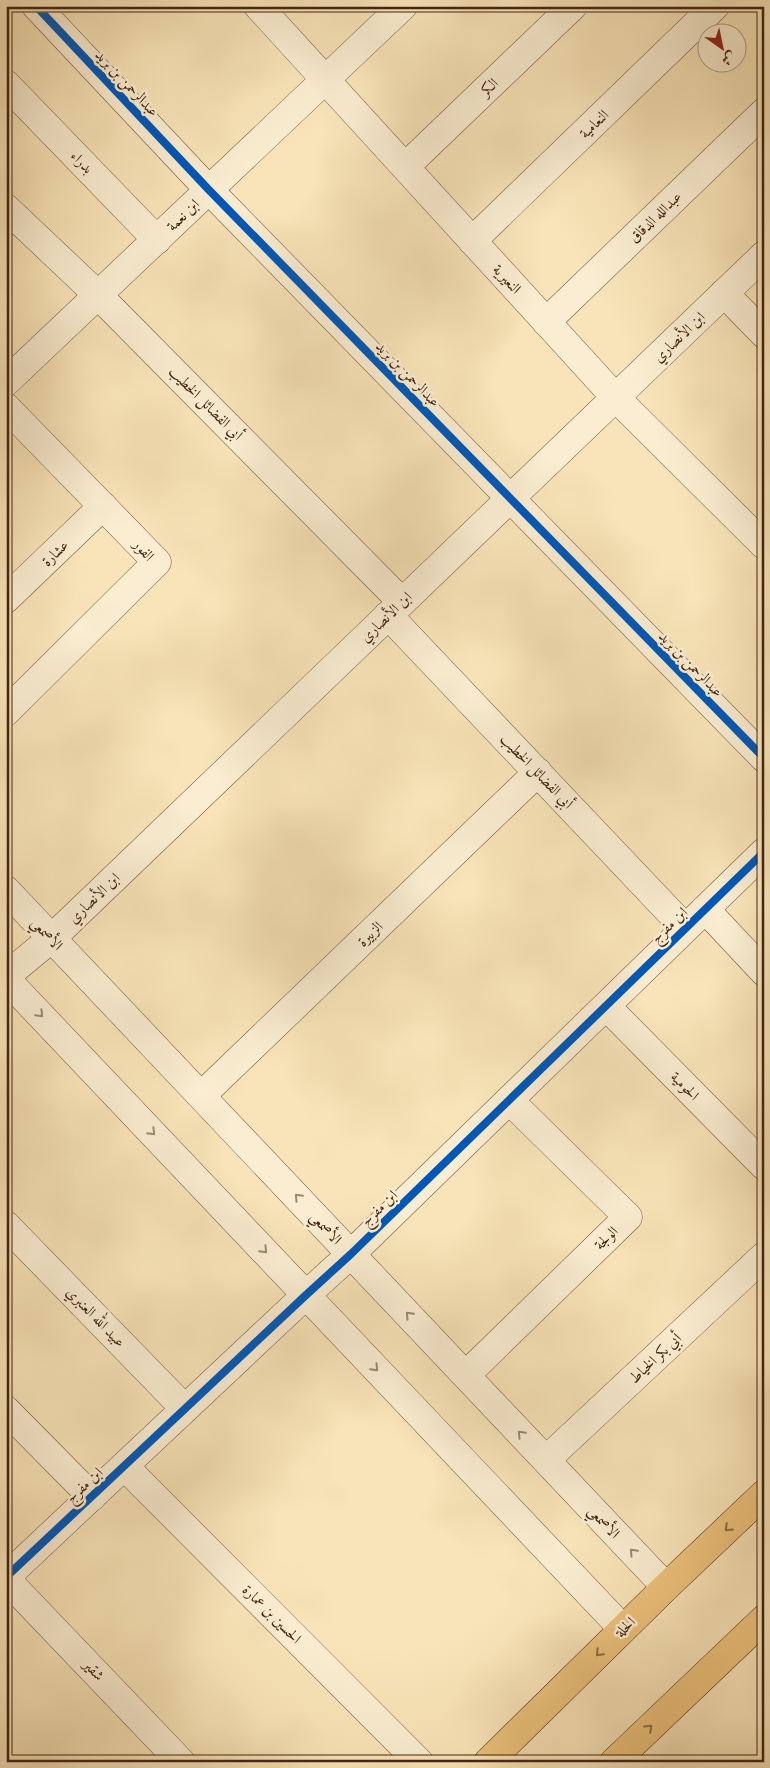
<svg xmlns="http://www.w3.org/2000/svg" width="770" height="1768" viewBox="0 0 770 1768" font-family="'IM FELL English',Amiri,serif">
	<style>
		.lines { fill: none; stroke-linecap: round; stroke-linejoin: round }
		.minor-casing { stroke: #70543d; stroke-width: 29 }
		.major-casing { stroke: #422414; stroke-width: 29 }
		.minor { stroke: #faedd1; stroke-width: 28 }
		.major { stroke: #ecc27c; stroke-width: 28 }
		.cycleway-casing { stroke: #faedd1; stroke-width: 11 }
		.cycleway { stroke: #0057b8; stroke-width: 8 }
		.oneway { stroke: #9e8872 }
		.oneway2 { stroke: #8e6b43 }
		.labels { text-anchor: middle; stroke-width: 5; stroke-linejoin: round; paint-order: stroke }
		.street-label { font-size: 15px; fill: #422414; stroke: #faedd1 }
	</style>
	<rect width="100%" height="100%" fill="#f8e4b8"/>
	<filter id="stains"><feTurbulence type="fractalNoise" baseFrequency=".004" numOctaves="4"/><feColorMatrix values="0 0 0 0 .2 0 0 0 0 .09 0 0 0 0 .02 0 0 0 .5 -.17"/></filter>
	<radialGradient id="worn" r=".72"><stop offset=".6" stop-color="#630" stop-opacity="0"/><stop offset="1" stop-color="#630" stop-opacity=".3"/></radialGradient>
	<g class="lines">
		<defs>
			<path id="minor" d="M 36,6 L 209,190 L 764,758
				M 258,6 L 615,397 L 764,545
				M 6,84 L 157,240
				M 405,167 L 573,6
				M 6,208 L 98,295 L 402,602
				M 472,241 L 715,6
				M 724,293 L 764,334
				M 546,322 L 764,112
				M 6,382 L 403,6
				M 6,407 L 157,562 L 6,712
				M 6,599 L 103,506
				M 388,615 L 685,928
				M 6,890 L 666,1587
				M 705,909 L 764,972
				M 6,976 L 52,938 L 764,255
				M 6,979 L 623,1629
				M 606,1006 L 764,1166
				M 201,1096 L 538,772
				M 6,1225 L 185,1409
				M 466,1375 L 628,1217 L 509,1100
				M 6,1410 L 92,1497
				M 546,1460 L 764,1256
				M 124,1466 L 419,1762
				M 6,1577 L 306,1295 L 351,1254 L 764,852
				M 6,1579 L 181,1762"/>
			<path id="major" d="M 488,1762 L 666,1587 L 764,1494
				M 614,1762 L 764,1619"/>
		</defs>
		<use href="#minor" class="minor-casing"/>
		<use href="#major" class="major-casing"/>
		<use href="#minor" class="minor"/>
		<use href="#major" class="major"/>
		<defs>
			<path id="cycleway" d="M 36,6 L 209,190 L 764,758
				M 6,1577 L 306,1295 L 351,1254 L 764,852"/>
		</defs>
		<use href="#cycleway" class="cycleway-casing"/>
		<use href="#cycleway" class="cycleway"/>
	</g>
	<defs><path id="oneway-chevron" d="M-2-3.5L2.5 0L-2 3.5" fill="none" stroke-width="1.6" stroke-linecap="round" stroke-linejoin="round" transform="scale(1.25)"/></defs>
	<g class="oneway">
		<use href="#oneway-chevron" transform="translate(40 1014) rotate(46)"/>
		<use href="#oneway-chevron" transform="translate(152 1132) rotate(46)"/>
		<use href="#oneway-chevron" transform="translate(298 1197) rotate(-133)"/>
		<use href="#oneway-chevron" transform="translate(264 1250) rotate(46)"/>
		<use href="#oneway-chevron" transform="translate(409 1315) rotate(-133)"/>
		<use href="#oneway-chevron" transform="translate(375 1368) rotate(47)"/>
		<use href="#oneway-chevron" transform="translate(521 1434) rotate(-133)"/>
		<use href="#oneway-chevron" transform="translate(633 1552) rotate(-133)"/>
	</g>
	<g class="oneway2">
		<use href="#oneway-chevron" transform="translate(728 1528) rotate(136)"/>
		<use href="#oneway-chevron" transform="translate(599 1653) rotate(135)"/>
		<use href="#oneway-chevron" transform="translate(649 1728) rotate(-44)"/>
	</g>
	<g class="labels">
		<g class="street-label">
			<text transform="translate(127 83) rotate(47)" y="5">عبدالرحمن بن بريد</text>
			<text transform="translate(489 87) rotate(-44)" y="5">الكر</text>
			<text transform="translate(594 124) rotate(-44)" y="5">النعامية</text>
			<text transform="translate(82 162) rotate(46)" y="5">بدراء</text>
			<text transform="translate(183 215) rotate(-44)" y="5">ابن نعمة</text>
			<text transform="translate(655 217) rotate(-44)" y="5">عبدالله الدقاق</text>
			<text transform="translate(507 279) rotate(47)" y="5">النعيرية</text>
			<text transform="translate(679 337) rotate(-44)" y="5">ابن الأنصاري</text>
			<text transform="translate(408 374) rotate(46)" y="5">عبدالرحمن بن بريد</text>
			<text transform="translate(206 403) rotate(45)" y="5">أبي الفضائل الخطيب</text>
			<text transform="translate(144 550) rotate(49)" y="5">الفور</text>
			<text transform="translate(55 553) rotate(-44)" y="5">عشارة</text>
			<text transform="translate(386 617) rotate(-44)" y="5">ابن الأنصاري</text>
			<text transform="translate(691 664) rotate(46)" y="5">عبدالرحمن بن بريد</text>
			<text transform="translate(537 771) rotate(46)" y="5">أبي الفضائل الخطيب</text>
			<text transform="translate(94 898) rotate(-44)" y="5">ابن الأنصاري</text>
			<text transform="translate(669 925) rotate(-44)" y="5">ابن مفرج</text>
			<text transform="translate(47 934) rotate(47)" y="5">الأصمعي</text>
			<text transform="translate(370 934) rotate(-44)" y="5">الزبيرة</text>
			<text transform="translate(685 1086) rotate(45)" y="5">الحومية</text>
			<text transform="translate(379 1208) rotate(-44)" y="5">ابن مفرج</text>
			<text transform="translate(326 1228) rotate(47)" y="5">الأصمعي</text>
			<text transform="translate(606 1238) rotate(-45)" y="5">الولجة</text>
			<text transform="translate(96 1317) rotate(46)" y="5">عبيد الله العنبري</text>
			<text transform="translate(655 1358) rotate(-43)" y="5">أبي بكر الخياط</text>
			<text transform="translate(84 1485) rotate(-43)" y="5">ابن مفرج</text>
			<text transform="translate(604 1522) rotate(47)" y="5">الأصمعي</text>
			<text transform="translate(272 1614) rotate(45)" y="5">الحسين بن عمارة</text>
			<text transform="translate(625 1627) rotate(-44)" y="5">الحلة</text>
			<text transform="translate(94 1670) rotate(46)" y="5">شقير</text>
		</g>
	</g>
	<rect width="770" height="1768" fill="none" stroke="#f8e4b8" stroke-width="25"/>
	<rect x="8" y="8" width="755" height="1753" fill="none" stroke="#422414" stroke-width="2.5"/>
	<rect x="12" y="12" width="745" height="1743" fill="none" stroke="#422414"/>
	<g transform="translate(722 48) rotate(147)"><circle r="24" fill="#faedd1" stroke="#b09d85"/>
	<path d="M0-4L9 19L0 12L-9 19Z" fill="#8f2418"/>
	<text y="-8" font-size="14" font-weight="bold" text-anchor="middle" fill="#422414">ش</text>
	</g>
	<rect width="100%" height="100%" filter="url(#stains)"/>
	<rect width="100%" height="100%" fill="url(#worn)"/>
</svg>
